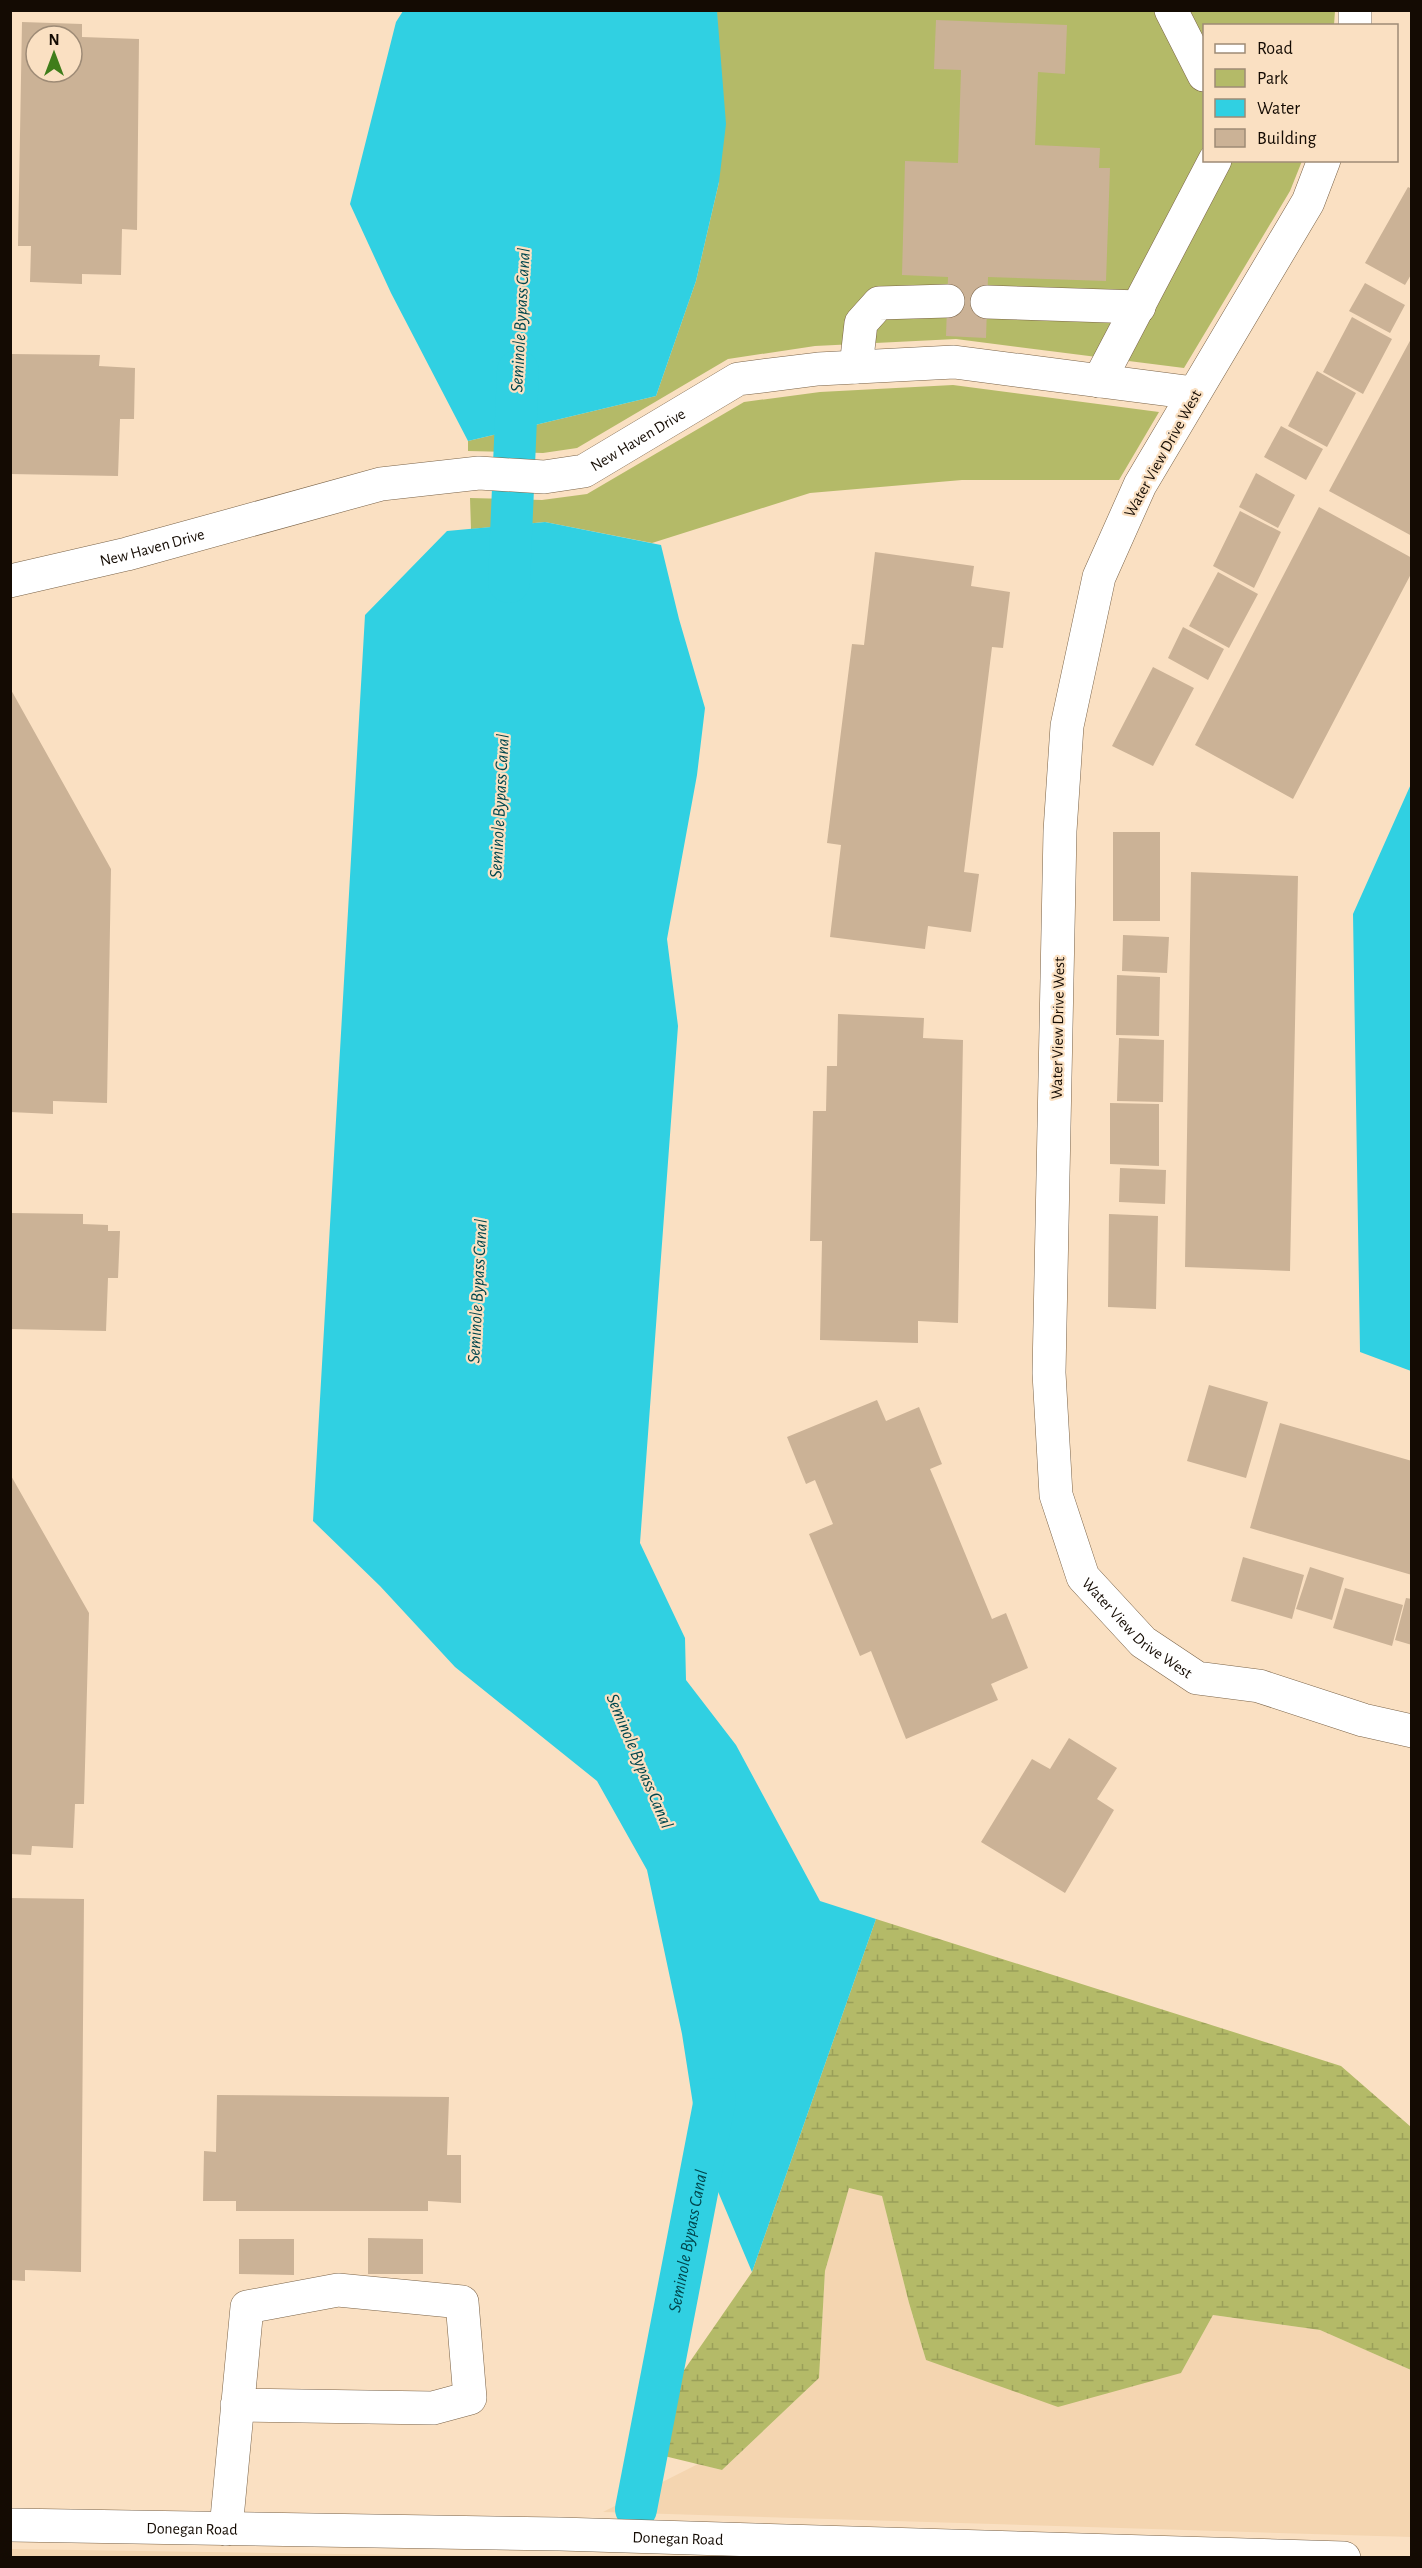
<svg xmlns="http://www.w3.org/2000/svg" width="1422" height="2568" viewBox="0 0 1422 2568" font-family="'Alegreya Sans',sans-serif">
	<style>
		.built { fill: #f4d5b0 }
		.wetland { fill: url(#wetland-marsh) }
		.park { fill: #b4ba68 }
		.water { fill: #30d0e2 }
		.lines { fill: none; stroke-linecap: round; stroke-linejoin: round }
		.canal { stroke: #30d0e2; stroke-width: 42 }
		.building { fill: #cbb296; fill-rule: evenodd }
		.minor-casing { stroke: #7a6348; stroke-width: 34 }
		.minor { stroke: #fff; stroke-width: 33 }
		.labels { text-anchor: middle; stroke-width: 4.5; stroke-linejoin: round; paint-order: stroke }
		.street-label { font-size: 16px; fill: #140b03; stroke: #fae0c2 }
		.water-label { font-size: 18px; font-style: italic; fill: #00464d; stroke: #fae0c2 }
	</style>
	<defs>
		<pattern id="wetland-marsh" width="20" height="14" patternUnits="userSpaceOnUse" patternTransform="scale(1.5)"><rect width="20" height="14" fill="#b4ba68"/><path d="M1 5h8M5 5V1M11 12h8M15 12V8" fill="none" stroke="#9a9f59"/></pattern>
	</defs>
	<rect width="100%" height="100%" fill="#fae0c2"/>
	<path class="built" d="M 849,2188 L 882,2196 L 909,2303 L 926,2360 L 1181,2373 L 1213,2315 L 1320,2330 L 1411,2370 L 1411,2537 L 603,2512 L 698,2464 L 722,2470 L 819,2378 L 825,2271 Z
		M 10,2549 L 11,2549 L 543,2557 L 11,2558 Z"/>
	<path class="wetland" d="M 876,1919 L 1341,2066 L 1411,2127 L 1411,2370 L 1320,2330 L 1213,2315 L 1181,2373 L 1058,2407 L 926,2360 L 909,2303 L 882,2196 L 849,2188 L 825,2271 L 819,2378 L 722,2470 L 656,2454 L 671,2389 L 752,2272 Z"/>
	<path class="park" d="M 717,11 L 1335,11 L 1334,25 L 1204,26 L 1204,160 L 1302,161 L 1290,191 L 1184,368 L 956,339 L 815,346 L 728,359 L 577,448 L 543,453 L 468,451 L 468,441 L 656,396 L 696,281 L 719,182 Z
		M 953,385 L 1159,412 L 1119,480 L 962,480 L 810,493 L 652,543 L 545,522 L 471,529 L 470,498 L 542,500 L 587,494 L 744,402 L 820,392 Z"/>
	<path class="water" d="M 403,11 L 717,11 L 726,124 L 719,182 L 696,281 L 656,396 L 468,441 L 391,293 L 350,204 L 396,22 Z
		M 545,522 L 661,545 L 679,619 L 705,708 L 697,775 L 667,939 L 678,1026 L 640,1543 L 685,1638 L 686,1680 L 736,1745 L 820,1901 L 876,1919 L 752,2272 L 700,2149 L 682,2034 L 647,1870 L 597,1781 L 455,1667 L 380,1586 L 313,1521 L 365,615 L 447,531 Z
		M 1411,784 L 1411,1371 L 1360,1352 L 1353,914 Z"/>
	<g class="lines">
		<g class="canal">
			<path d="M 509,582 L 518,371"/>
			<path id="s1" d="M 636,2509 L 715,2099"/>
		</g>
	</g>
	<path class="building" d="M 936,20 L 1067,25 L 1065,74 L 1038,72 L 1035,145 L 1100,148 L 1099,168 L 1110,168 L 1106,281 L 988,277 L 986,338 L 946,336 L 948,277 L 902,275 L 905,161 L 958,163 L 961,70 L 934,69 Z
		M 22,22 L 82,24 L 82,37 L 139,39 L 137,230 L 122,229 L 121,275 L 82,274 L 82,284 L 30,282 L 31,246 L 18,246 ZM 36,36 L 72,36 L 72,72 L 36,72 Z
		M 1408,187 L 1412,189 L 1412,273 L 1405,285 L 1365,263 Z
		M 1365,283 L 1405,305 L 1390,333 L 1349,311 Z
		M 1352,317 L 1392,339 L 1363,394 L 1323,372 Z
		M 1412,337 L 1412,536 L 1329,491 Z
		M 10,354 L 100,355 L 99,366 L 135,368 L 134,419 L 120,419 L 118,476 L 10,474 Z
		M 1317,371 L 1356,393 L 1327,447 L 1288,426 Z
		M 1281,426 L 1323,449 L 1306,480 L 1264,457 Z
		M 1256,473 L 1295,495 L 1278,528 L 1239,507 Z
		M 1319,507 L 1412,558 L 1412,572 L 1293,799 L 1195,745 Z
		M 1240,511 L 1281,532 L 1254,588 L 1213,566 Z
		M 875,552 L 974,566 L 971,586 L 1010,592 L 1003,648 L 992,647 L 964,872 L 979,874 L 971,932 L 928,926 L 925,949 L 830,937 L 841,845 L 827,843 L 852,644 L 864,645 Z
		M 1218,572 L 1258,594 L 1229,648 L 1189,626 Z
		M 1183,627 L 1224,649 L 1208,680 L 1168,658 Z
		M 1153,667 L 1194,688 L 1153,766 L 1112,746 Z
		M 10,688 L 111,869 L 107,1103 L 53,1101 L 53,1114 L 10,1112 Z
		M 1113,832 L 1160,832 L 1160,921 L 1113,921 Z
		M 1191,872 L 1298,876 L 1290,1271 L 1185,1267 Z
		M 1123,935 L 1169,937 L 1167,973 L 1122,971 Z
		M 1117,975 L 1160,977 L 1159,1036 L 1116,1035 Z
		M 838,1014 L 924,1018 L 923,1038 L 963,1040 L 958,1323 L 918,1321 L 918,1343 L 820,1340 L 822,1241 L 810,1241 L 813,1111 L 826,1111 L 827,1066 L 837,1066 Z
		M 1119,1038 L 1164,1040 L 1163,1102 L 1117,1101 Z
		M 1110,1103 L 1159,1104 L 1159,1166 L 1110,1164 Z
		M 1120,1168 L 1166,1170 L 1165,1204 L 1119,1202 Z
		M 10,1213 L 83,1214 L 83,1224 L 108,1225 L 108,1231 L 120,1231 L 118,1278 L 108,1278 L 106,1331 L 10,1329 Z
		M 1109,1214 L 1158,1216 L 1156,1309 L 1108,1307 Z
		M 1209,1385 L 1268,1402 L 1246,1478 L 1187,1461 Z
		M 877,1400 L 886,1421 L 919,1407 L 942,1464 L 930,1469 L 936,1483 L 992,1619 L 1006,1613 L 1028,1668 L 991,1684 L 998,1700 L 906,1739 L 871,1651 L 860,1656 L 809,1534 L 833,1524 L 815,1480 L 806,1484 L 787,1437 Z
		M 1280,1423 L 1412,1461 L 1412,1575 L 1250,1528 Z
		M 10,1474 L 89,1613 L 84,1804 L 75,1804 L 73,1848 L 32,1846 L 31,1855 L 10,1854 Z
		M 1243,1557 L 1304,1575 L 1292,1619 L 1231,1601 Z
		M 1310,1567 L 1344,1578 L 1332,1620 L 1296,1609 Z
		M 1345,1588 L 1403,1605 L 1392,1646 L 1333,1628 Z
		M 1406,1598 L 1412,1599 L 1412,1645 L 1395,1640 Z
		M 1069,1738 L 1117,1768 L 1097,1799 L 1114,1810 L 1065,1893 L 981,1842 L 1032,1759 L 1050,1769 Z
		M 10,1898 L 84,1899 L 81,2272 L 25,2270 L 25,2281 L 10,2280 Z
		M 217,2095 L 449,2097 L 447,2155 L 461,2155 L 461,2203 L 428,2201 L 428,2211 L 236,2211 L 236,2201 L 203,2201 L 204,2151 L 216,2152 Z
		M 368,2238 L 423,2239 L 423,2274 L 368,2274 Z
		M 239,2239 L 294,2239 L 294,2275 L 239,2274 Z"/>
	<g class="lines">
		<defs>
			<g id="minor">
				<path d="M 1171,10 L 1204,75"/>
				<path d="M 1355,26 L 1355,10"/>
				<path id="s2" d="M 1324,160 L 1308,202 L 1140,485 L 1099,577 L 1067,726 L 1060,831 L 1049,1373 L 1056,1495 L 1083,1577 L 1143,1642 L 1197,1678 L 1259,1686 L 1363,1720 L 1412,1731"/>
				<path d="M 987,302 L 1139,307"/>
				<path d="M 856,367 L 861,323 L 879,303 L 948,301"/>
				<path d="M 1099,381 L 1215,160"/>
				<path id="s3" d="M 10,581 L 127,554 L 381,484 L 479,473 L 544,477 L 584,471 L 738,379 L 818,369 L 954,362 L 1194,393"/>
				<path id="s4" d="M 10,2525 L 560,2534 L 1344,2558"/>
				<path d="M 226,2529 L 247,2307 L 338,2290 L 462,2302 L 470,2398 L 433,2408 L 237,2405"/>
			</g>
		</defs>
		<use href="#minor" class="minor-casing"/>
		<use href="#minor" class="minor"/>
	</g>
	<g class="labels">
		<g class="street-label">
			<text dy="6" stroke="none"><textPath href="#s3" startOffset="650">New Haven Drive</textPath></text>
			<text transform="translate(1162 453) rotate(-61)" y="6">Water View Drive West</text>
			<text dy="6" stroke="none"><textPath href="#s3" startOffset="146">New Haven Drive</textPath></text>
			<text transform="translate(1057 1028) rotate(-89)" y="6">Water View Drive West</text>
			<text dy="6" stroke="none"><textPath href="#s2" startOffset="1558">Water View Drive West</textPath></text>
			<text dy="6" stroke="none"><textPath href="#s4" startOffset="182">Donegan Road</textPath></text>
			<text dy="6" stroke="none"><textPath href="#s4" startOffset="668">Donegan Road</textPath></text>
		</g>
		<g class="water-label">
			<text transform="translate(520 320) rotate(-87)" y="6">Seminole Bypass Canal</text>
			<text transform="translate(499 806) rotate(-87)" y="6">Seminole Bypass Canal</text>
			<text transform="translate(477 1291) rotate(-87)" y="6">Seminole Bypass Canal</text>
			<text transform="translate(640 1761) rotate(67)" y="6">Seminole Bypass Canal</text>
			<text dy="6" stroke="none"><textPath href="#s1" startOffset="273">Seminole Bypass Canal</textPath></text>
		</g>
	</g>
	<rect width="1422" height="2568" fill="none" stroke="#140b03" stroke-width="24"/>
	<rect x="1203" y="24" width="195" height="138" fill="#fae0c2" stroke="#9e8b76" stroke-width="1.5"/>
	<rect x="1215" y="44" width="30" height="9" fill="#ffffff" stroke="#9e8b76" stroke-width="1.5"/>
	<text x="1257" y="54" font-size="18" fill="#140b03">Road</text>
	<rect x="1215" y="69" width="30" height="18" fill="#b4ba68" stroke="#9e8b76" stroke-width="1.5"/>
	<text x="1257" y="84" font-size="18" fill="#140b03">Park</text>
	<rect x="1215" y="99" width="30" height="18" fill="#30d0e2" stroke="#9e8b76" stroke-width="1.5"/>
	<text x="1257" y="114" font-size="18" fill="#140b03">Water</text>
	<rect x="1215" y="129" width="30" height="18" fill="#cbb296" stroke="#9e8b76" stroke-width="1.5"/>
	<text x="1257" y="144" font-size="18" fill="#140b03">Building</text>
	<g transform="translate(54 54)"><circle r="28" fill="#fae0c2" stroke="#9e8b76" stroke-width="1.5"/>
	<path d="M0-4.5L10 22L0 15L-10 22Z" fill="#3f7d1a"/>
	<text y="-9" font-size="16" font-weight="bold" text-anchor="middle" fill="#140b03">N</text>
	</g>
</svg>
